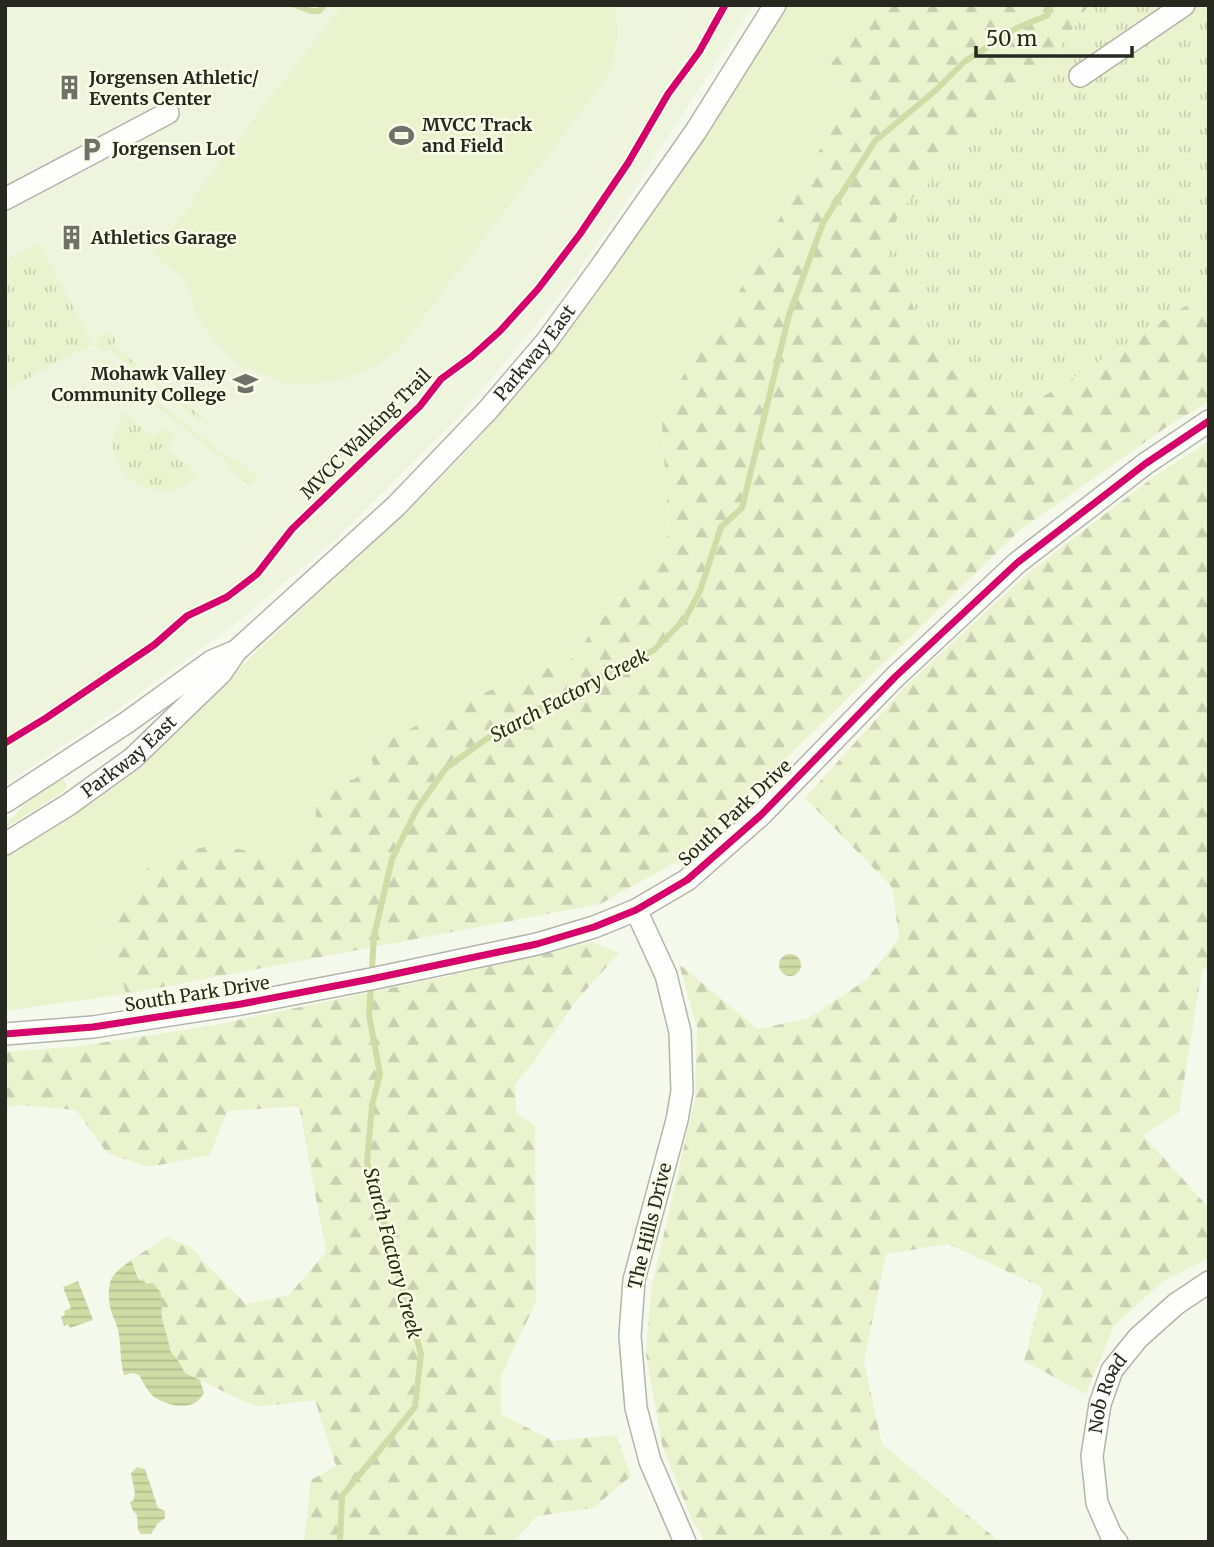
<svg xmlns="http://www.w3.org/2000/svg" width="1214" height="1547" viewBox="0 0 1214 1547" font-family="Merriweather,serif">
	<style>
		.built { fill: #eef4de }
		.grass { fill: #eaf3ce }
		.forest { fill: url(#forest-firs) }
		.park { fill: url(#park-tufts) }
		.water { fill: url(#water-rules) }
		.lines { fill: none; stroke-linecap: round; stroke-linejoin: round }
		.stream { stroke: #d0dca5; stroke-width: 6 }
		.minor-casing { stroke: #b2b5ab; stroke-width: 24 }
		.minor { stroke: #fefefc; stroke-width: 21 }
		.cycleway-casing { stroke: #f8fee7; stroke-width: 11 }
		.cycleway { stroke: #d6006c; stroke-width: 7 }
		.labels { text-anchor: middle; stroke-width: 5; stroke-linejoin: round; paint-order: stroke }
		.poi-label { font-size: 18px; font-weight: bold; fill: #272921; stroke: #f8fee7; text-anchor: start }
		.street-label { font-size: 18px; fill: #272921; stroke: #f8fee7 }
		.water-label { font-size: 19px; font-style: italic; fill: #272d0d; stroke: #f8fee7 }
	</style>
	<defs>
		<pattern id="forest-firs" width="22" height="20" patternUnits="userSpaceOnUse" patternTransform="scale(1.75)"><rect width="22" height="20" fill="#eaf3ce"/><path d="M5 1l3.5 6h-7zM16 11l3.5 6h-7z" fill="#c9d0b1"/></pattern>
		<pattern id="park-tufts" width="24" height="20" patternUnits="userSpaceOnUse" patternTransform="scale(1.75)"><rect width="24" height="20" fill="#eaf3ce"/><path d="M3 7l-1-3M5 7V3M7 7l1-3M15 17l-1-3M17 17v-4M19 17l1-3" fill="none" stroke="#c9d0b1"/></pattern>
		<pattern id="water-rules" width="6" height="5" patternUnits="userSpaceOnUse" patternTransform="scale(1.75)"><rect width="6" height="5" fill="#d0dca5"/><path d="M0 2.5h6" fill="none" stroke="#b3bd8e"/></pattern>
	</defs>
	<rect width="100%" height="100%" fill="#f5f9ec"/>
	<path class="built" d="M 5,5 L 753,5 L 617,216 L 567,286 L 518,347 L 455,421 L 333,542 L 236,623 L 112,713 L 5,784 Z"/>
	<path class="grass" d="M 343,5 L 616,5 L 618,36 L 609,75 L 398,350 L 376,365 L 347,378 L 321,383 L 283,383 L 238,364 L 214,340 L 196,315 L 186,279 L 152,254 L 193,202 L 194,196 Z
		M 788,5 L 885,5 L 832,63 L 850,102 L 803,176 L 730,308 L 661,408 L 669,534 L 571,659 L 468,699 L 369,750 L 373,764 L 353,780 L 337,779 L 318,793 L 315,823 L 292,857 L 211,845 L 108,924 L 126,994 L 5,1011 L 5,857 C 19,850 32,841 46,833 C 87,807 126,777 162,745 C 193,717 220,686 250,658 C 324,586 404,519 474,443 C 597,309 689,156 788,5 Z
		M 60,779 L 63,779 L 67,785 L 63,792 L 5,828 L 5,824 L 30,800 Z"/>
	<path class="forest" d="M 885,5 L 1089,5 L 1041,75 L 899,211 L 1014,415 L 1209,291 L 1209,402 L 1168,426 L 1020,530 L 684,858 L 600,904 L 126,994 L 108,924 L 153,861 L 211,845 L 292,857 L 315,823 L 318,793 L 337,779 L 353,780 L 373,764 L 369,750 L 468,699 L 571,659 L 669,534 L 661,408 L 730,308 L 803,176 L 850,102 L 831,63 Z
		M 1209,441 L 1209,966 L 1202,970 L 1179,1112 L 1143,1135 L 1209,1208 L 1209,1258 L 1162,1282 L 1114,1326 L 1086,1394 L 1024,1361 L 1043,1288 L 948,1244 L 886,1254 L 864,1362 L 882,1444 L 1000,1542 L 705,1542 L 691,1518 L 662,1445 L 646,1355 L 651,1290 L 695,1099 L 697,1027 L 679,964 L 758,1029 L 809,1018 L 866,980 L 899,938 L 892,887 L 805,798 L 905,687 L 1028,573 L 1155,476 Z
		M 593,942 L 619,953 L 576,1001 L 533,1063 L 515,1084 L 516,1113 L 535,1125 L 536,1302 L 501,1376 L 501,1414 L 553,1441 L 616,1435 L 631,1476 L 593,1508 L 537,1516 L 513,1542 L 304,1542 L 311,1480 L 336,1466 L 315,1400 L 256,1407 L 185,1373 C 181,1365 174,1358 171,1350 C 166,1340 166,1328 162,1318 C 154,1297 139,1280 131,1260 L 166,1237 L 191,1247 L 208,1266 L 246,1304 L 289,1295 L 326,1252 L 299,1106 L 227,1111 L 210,1155 L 149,1167 L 107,1153 L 76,1110 L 19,1105 L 5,1108 L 5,1052 L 80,1046 L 210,1026 L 448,976 Z"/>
	<path class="park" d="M 1089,5 L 1209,5 L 1209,291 L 1014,415 L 931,343 L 887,255 L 899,211 L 1041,75 Z
		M 39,243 L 93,344 L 5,390 L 5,261 Z
		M 106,331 L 117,339 L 113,345 L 210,424 L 208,427 L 108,349 L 104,353 L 94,345 Z
		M 103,358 L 232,461 L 234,458 L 258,476 L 251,486 L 228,468 L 229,464 L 100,361 Z
		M 124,412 L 154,437 L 163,428 L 176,437 L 167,448 L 197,473 C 193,477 189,483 185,485 C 179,489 170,490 163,490 C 137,491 113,471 113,443 C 113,431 119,422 124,412 Z"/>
	<path class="water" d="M779 965a11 11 0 1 1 22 0a11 11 0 1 1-22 0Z
		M 131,1260 L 138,1278 L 145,1284 L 153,1283 L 161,1293 L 162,1318 L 171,1352 L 179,1362 L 185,1373 L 200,1380 L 204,1393 C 201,1396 200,1400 196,1402 C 185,1410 162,1404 152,1395 C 147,1390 143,1382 139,1375 L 133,1373 L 124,1375 C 120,1362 121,1348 119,1335 C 118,1327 115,1321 112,1314 C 109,1305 107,1289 111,1280 C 114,1272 124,1266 131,1260 Z
		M 78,1281 L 93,1320 L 70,1328 L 68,1324 L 64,1326 L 61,1317 L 65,1315 L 64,1311 L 71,1308 L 63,1287 Z
		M 137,1467 L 145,1469 L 158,1508 L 165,1511 L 165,1518 L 158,1523 L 151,1534 L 141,1534 L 138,1530 L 137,1515 L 132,1509 L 130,1502 L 133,1501 L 135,1494 L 131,1473 Z"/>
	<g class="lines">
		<path class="stream" d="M 295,5 L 311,11 L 319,11 L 324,5
			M 340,1542 L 342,1496 L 415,1407 L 421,1354 L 367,1162 L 372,1105 L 380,1074 L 369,1015 L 374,936 L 392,859 L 417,809 L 446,768 L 503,727 L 654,650 L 685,619 L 700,591 L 721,527 L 742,508 L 789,315 L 823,223 L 875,141 L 936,90 L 964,62 L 1017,28 L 1048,15 L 1051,5"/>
		<defs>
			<g id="minor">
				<path d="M 1080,76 L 1184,5"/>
				<path d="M 5,199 L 168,113"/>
				<path d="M 5,802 L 126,723 L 212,661 L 236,651"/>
				<path id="s1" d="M 5,844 L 68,805 L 133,758 L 221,673 L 236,651 L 396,506 L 487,411 L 546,342 L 600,268 L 696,131 L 775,5"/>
				<path d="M 636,910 L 666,975 L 680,1032 L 682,1091 L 677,1120 L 634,1280 L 630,1336 L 636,1408 L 650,1461 L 685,1542"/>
				<path d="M 5,1034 L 93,1027 L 241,1004 L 371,979 L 537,944 L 594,927 L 636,910 L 687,880 L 761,815 L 895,677 L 1017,563 L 1145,464 L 1209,421"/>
				<path id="s2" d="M 1117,1542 L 1111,1535 L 1097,1503 L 1092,1456 L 1100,1404 L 1112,1370 L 1138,1338 L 1176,1304 L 1209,1282"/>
			</g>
		</defs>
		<use href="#minor" class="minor-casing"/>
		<use href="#minor" class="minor"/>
		<defs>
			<path id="cycleway" d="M 5,743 L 46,718 L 154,645 L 187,616 L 227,597 L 257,574 L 292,529 L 420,406 L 441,379 L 471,357 L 500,331 L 538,289 L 580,234 L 628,163 L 668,94 L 699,52 L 725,5
				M 5,1034 L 93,1027 L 241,1004 L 371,979 L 537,944 L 594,927 L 636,910 L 687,880 L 761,815 L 895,677 L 1017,563 L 1145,464 L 1209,421"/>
		</defs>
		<use href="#cycleway" class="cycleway-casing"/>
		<use href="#cycleway" class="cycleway"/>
	</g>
	<defs>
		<symbol id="building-bare" viewBox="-9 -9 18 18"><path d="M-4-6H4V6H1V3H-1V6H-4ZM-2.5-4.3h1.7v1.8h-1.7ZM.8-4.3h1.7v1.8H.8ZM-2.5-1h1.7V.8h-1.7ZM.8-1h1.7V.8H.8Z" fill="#6f7268" stroke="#f8fee7" stroke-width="2.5" paint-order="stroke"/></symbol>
		<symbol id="stadium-bare" viewBox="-9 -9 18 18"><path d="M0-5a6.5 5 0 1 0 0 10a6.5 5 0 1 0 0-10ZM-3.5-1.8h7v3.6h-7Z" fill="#6f7268" stroke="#f8fee7" stroke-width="2.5" paint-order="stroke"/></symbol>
		<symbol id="parking-bare" viewBox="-9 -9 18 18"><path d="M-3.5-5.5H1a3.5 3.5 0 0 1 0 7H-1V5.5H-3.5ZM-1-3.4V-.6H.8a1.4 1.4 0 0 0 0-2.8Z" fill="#6f7268" stroke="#f8fee7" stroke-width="2.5" paint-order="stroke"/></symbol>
		<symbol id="university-bare" viewBox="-9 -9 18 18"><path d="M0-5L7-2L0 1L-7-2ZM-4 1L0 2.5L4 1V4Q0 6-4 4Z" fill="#6f7268" stroke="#f8fee7" stroke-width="2.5" paint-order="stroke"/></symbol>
	</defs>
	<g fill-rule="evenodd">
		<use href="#building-bare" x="52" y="70" width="35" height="35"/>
		<use href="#stadium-bare" x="384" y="118" width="35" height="35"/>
		<use href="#parking-bare" x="74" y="132" width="35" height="35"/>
		<use href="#building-bare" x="54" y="220" width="35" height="35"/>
		<use href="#university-bare" x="228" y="366" width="35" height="35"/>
	</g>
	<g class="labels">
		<g class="poi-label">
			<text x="89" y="84">Jorgensen Athletic/<tspan x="89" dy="21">Events Center</tspan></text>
			<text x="422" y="131">MVCC Track<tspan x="422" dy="21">and Field</tspan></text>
			<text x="112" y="155">Jorgensen Lot</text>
			<text x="91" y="244">Athletics Garage</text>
			<text x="226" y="380" text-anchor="end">Mohawk Valley<tspan x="226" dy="21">Community College</tspan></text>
		</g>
		<g class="street-label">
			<text dy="6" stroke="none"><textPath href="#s1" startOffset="726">Parkway East</textPath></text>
			<text transform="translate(366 434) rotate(-45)" y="6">MVCC Walking Trail</text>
			<text dy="6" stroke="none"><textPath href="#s1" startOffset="152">Parkway East</textPath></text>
			<text transform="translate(735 813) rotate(-43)" y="6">South Park Drive</text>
			<text transform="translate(197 994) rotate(-9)" y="6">South Park Drive</text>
			<text transform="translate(650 1226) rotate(-76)" y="6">The Hills Drive</text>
			<text dy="6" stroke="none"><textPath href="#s2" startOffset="156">Nob Road</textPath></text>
		</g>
		<g class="water-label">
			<text transform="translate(569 695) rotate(-28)" y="7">Starch Factory Creek</text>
			<text transform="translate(393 1253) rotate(75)" y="7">Starch Factory Creek</text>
		</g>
	</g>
	<rect width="1214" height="1547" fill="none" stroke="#272921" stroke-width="14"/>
	<path d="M976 46v10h156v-10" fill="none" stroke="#272921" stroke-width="3.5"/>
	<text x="986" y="46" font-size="21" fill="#272921" stroke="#f8fee7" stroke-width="5" paint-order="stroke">50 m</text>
</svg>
